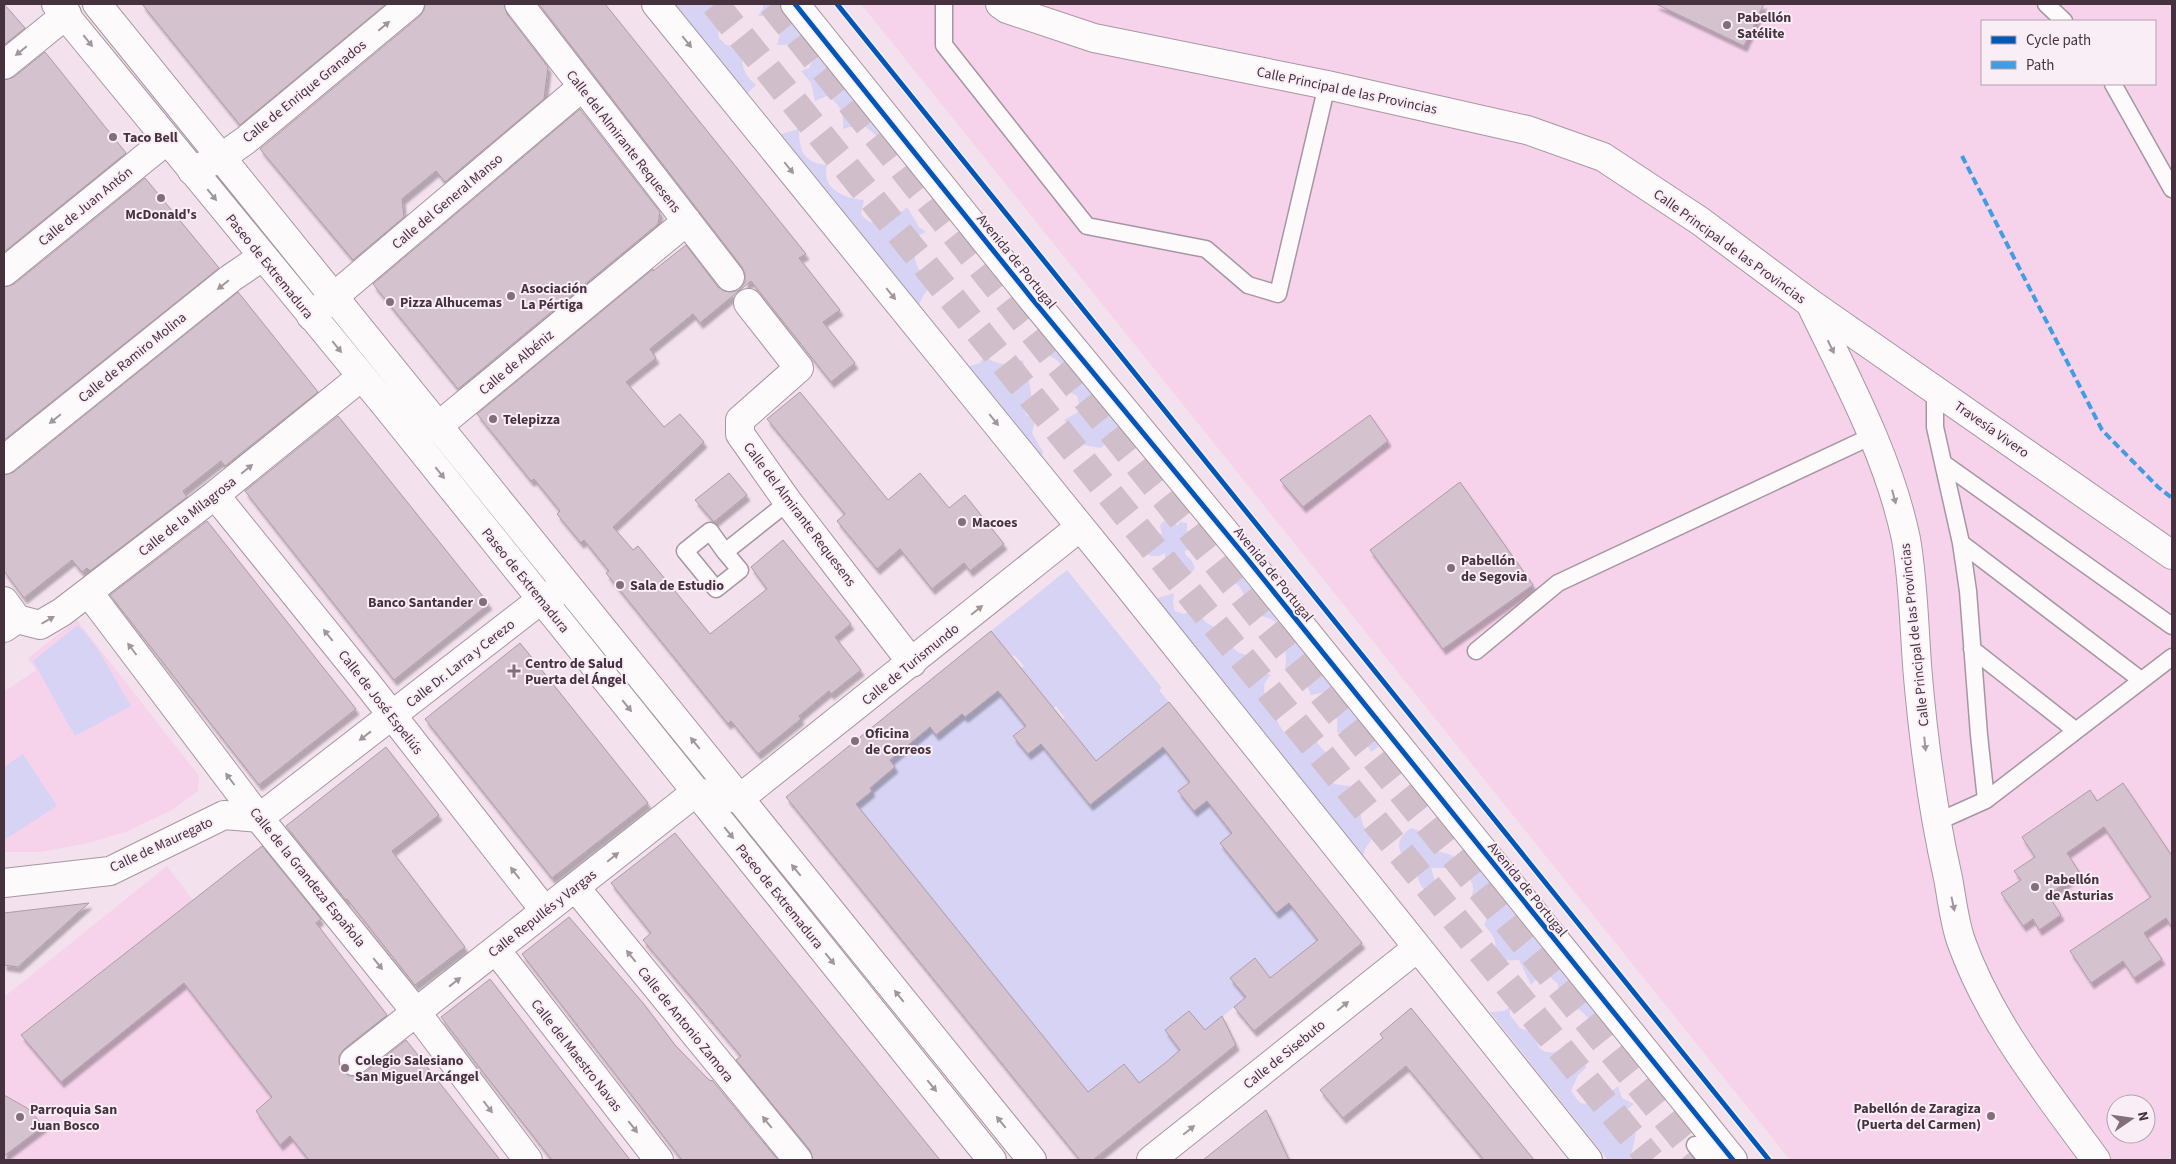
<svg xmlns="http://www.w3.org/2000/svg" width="2176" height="1164" viewBox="0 0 2176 1164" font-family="'Source Sans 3',sans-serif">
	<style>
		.built { fill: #f6d3eb; fill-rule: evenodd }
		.green { fill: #d7d3f4 }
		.building { fill: #d4c2ce; stroke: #ad9ca7; filter: url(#shadow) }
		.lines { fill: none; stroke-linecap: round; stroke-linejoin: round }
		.motorway-tunnel { stroke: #d0beca; stroke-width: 28; stroke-dasharray: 28 14; stroke-linecap: butt }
		.service-casing { stroke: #a796a2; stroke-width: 19 }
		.minor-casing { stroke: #a796a2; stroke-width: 30 }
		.primary-casing { stroke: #a796a2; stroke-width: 30 }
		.service { stroke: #fdfafc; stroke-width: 16 }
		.minor { stroke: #fdfafc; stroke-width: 28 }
		.primary { stroke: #fdfafc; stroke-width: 28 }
		.quiet { stroke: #409de3; stroke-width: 4; stroke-dasharray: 8 4; stroke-linecap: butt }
		.cycleway-casing { stroke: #faeef6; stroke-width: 8 }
		.cycleway { stroke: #0057b8; stroke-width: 5 }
		.oneway { fill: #a2969e }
		.poi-dot { fill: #836f7c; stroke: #faeef6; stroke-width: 2 }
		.labels { text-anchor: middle; stroke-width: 4; stroke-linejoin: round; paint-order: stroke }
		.poi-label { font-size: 14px; font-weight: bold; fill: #46313f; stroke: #faeef6; text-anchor: start }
		.street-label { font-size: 14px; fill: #46313f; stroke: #faeef6 }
	</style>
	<defs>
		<filter id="shadow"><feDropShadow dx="3" dy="5.5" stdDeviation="1" flood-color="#0004"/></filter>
	</defs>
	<rect width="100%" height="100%" fill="#f3e1ed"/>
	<path class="built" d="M 861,4 L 2172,4 L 2172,1160 L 1790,1160 ZM 1982,21 L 2155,21 L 2155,84 L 1982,84 ZM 2116,1104 L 2146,1104 L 2146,1134 L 2116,1134 Z
		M 77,620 L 199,776 L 198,791 L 172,810 L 128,831 L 88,843 L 40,852 L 4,852 L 4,692 L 36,670 L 28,658 Z
		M 167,866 L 193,900 L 212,886 L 423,1160 L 4,1160 L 4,997 Z"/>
	<path class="green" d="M 672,4 L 713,4 C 715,12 720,16 729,19 L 718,30 L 719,38 L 726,45 L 745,47 C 738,61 744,76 756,85 L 746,95 Z
		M 763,4 L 784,4 L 902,149 L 888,156 C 886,148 884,144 878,138 C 865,124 862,123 843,129 C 844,114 841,104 827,96 L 815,101 L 811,83 L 801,71 L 809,68 L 814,58 L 811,50 L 802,44 L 777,45 L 780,33 L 773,19 L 766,16 L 758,16 L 763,8 Z
		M 799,129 C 799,150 803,163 827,165 C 821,189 844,198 864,200 L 861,214 C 874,233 895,218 907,207 L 919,227 L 926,232 L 918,236 C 912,258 913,272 936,281 L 924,294 L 918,307 L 778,135 Z
		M 1053,345 L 1139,442 L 1133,444 L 1126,453 C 1119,446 1114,445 1104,445 L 1101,448 L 1084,445 L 1078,449 C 1078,436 1073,429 1064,420 L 1078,412 L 1080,406 L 1077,396 L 1059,387 L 1063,382 C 1064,367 1061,360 1047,355 L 1050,352 Z
		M 985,355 C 996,367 1009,365 1023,360 C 1025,373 1032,385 1031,398 L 1025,403 L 1023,409 L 1027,416 L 1036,417 L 1032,433 L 1043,452 L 1041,459 L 967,367 L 980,363 Z
		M 1169,520 L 1175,521 L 1177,526 L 1180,522 L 1187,523 L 1187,531 L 1194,531 L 1199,534 C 1198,544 1194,548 1185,551 L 1185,554 L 1192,561 L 1195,568 L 1191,573 L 1185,573 L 1181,568 L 1179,559 L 1170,566 L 1165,561 L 1165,553 L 1159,556 L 1150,556 L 1143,548 L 1142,542 L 1148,533 L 1162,534 L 1160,525 L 1164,521 Z
		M 1235,561 L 1383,744 L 1371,752 C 1368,744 1358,733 1350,732 C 1346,731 1341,732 1337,733 C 1338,715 1337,705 1325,692 L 1311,695 L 1301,671 L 1294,668 L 1285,668 C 1287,657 1287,647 1277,642 C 1287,619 1265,615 1248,616 C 1248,598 1242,583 1224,576 Z
		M 1067,570 L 1162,688 L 1159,690 L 1169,702 L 1096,761 L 1063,720 L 1065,718 L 1056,706 L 1053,708 L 1021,668 L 1024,666 L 1014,655 L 1012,656 L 991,631 Z
		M 1174,593 L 1173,603 L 1175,611 L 1183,614 L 1199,610 C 1202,625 1215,627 1229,631 C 1228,652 1239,654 1258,657 C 1256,667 1261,672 1271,675 C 1263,683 1263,687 1266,699 L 1280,708 L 1275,716 C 1285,738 1292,744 1312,727 C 1315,742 1321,752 1336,757 L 1327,763 L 1323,771 C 1326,784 1338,785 1350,786 L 1347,796 L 1348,802 L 1354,805 L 1362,804 C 1358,818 1364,829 1372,839 L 1365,849 L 1363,857 L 1155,599 Z
		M 78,625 L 97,648 L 131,706 L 75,736 L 33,661 Z
		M 990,680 L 1026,725 L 1013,736 L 1028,754 L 1041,744 L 1090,805 L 1163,746 L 1191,781 L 1178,792 L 1194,811 L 1207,801 L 1232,833 L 1220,843 L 1276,913 L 1289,903 L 1318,940 L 1270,978 L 1255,958 L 1231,977 L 1247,997 L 1205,1030 L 1189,1011 L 1165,1030 L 1181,1051 L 1139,1084 L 1123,1064 L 1099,1083 L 1100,1116 L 852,808 L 872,791 L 870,788 L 895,767 L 890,760 L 930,727 L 936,734 L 962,714 L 965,717 L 985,701 Z
		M 23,754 L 57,806 L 4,840 L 4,767 Z
		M 1439,826 L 1443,832 L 1444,840 L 1437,851 L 1451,855 L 1455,858 L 1455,864 L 1451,868 L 1431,868 L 1437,887 L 1435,892 L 1429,894 C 1419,886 1418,880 1417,868 C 1408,873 1401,875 1394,868 L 1398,862 L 1406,859 C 1394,847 1399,836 1411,828 L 1417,830 L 1422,837 L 1425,831 Z
		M 1476,859 L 1604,1017 L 1599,1019 L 1592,1026 C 1587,1011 1572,1003 1557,1006 L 1559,993 L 1558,984 L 1549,976 L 1539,976 L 1531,985 L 1519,960 L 1495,961 C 1496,943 1497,938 1484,925 C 1489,916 1489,909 1485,900 L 1471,897 C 1474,890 1474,886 1470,880 L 1463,878 L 1469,873 Z
		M 1510,1007 L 1510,1015 L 1520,1028 L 1528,1031 L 1538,1028 C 1532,1040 1539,1055 1554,1052 C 1559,1051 1564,1046 1568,1042 L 1572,1056 L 1587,1067 L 1578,1075 L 1571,1091 L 1580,1103 C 1596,1106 1606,1096 1618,1086 L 1622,1098 L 1634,1104 L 1624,1112 L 1618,1125 C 1623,1133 1628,1134 1636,1133 L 1630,1160 L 1608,1160 L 1490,1012 L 1504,1011 Z"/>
	<path class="building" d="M 4,4 L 25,28 L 4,45 Z
		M 142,4 L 386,4 L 240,125 Z
		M 425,4 L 504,4 L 507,14 L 548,67 L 544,99 L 445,182 L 436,171 L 402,199 L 404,217 L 353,260 L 260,149 L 420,16 L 424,10 Z
		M 539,4 L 605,4 L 806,254 L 799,258 L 840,310 L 823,322 L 855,363 L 831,382 L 751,281 L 700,323 L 693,314 L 650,349 L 656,358 L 626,382 L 664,427 L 680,414 L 704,442 L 613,527 L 633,550 L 638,546 L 710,634 L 767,589 L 751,567 L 783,540 L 851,624 L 835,637 L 861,670 L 831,694 L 829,691 L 799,716 L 801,719 L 758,754 L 731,721 L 728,724 L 606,573 L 609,571 L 584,540 L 581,543 L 557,514 L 560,511 L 534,479 L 531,481 L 477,414 L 653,269 L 653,271 L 686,245 L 718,287 L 724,291 L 732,292 L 739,290 L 745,282 L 745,274 L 742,267 Z
		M 1656,4 L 1764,4 L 1744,46 Z
		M 45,52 L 126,153 L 4,252 L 4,80 L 14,77 Z
		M 580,109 L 660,212 L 658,224 L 458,389 L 373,284 Z
		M 145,178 L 219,268 L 4,440 L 4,287 L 14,284 Z
		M 238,292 L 318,392 L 225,466 L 221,461 L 183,491 L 187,497 L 90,571 L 87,568 L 82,572 L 72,560 L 24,598 L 4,571 L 4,475 L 14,472 Z
		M 800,392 L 888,500 L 920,473 L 949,508 L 965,495 L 1004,544 L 970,571 L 964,563 L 932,589 L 900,549 L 877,569 L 837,521 L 845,514 L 767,419 Z
		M 1370,415 L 1388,441 L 1303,507 L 1280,480 Z
		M 338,416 L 489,604 L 394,680 L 245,491 Z
		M 729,473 L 747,495 L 714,522 L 695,500 Z
		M 1460,482 L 1533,585 L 1443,649 L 1370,550 Z
		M 207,521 L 356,709 L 259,785 L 110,595 Z
		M 991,631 L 1096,761 L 1169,702 L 1362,943 L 1254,1031 L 1234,1007 L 1246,997 L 1230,978 L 1255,958 L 1270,978 L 1318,940 L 1289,903 L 1276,913 L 1220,843 L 1232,833 L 1207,801 L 1194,811 L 1178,791 L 1190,782 L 1163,747 L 1090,805 L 1041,744 L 1028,754 L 1013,736 L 1026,726 L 998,691 L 965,717 L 962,714 L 936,735 L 930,727 L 890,760 L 895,767 L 870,788 L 872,791 L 856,804 L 1088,1092 L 1124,1064 L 1139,1083 L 1164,1064 L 1180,1050 L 1165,1030 L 1189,1011 L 1205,1030 L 1222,1016 L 1236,1045 L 1093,1160 L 1080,1160 L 786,797 Z
		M 520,643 L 648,803 L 552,878 L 425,719 Z
		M 386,747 L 439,815 L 392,851 L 465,947 L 415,985 L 347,899 L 346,900 L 286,826 Z
		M 2123,783 L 2172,856 L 2172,928 L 2166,918 L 2144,933 L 2162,959 L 2134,978 L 2123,961 L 2091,983 L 2070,951 L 2151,897 L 2104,827 L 2067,853 L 2080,873 L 2048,895 L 2061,915 L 2039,930 L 2033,919 L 2023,926 L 2001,893 L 2021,880 L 2014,871 L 2035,857 L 2022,837 L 2090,790 L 2097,801 Z
		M 675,833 L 875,1080 L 940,1160 L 813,1160 L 810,1150 L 736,1060 L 741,1056 L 643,940 L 651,933 L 611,883 Z
		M 262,846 L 321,919 L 316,923 L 387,1015 L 344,1049 L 339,1056 L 339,1063 L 341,1070 L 349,1076 L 357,1076 L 363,1074 L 406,1040 L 500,1160 L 309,1160 L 290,1136 L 280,1145 L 256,1111 L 272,1097 L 184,983 L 61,1082 L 21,1035 Z
		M 89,903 L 18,967 L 4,965 L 4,913 Z
		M 569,917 L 643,1003 L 675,1045 L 707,1078 L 711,1081 L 712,1080 L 778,1160 L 682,1160 L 522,954 Z
		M 490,979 L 507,1001 L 630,1160 L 552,1160 L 476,1063 L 441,1017 Z
		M 1411,1008 L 1458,1066 L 1534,1160 L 1484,1160 L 1406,1066 L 1343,1118 L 1320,1090 L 1383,1038 L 1380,1034 Z
		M 4,1095 L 27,1108 L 44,1126 L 4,1156 Z
		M 1266,1110 L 1289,1160 L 1203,1160 Z"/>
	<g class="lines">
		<path class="motorway-tunnel" d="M 715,4 L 1195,600 L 1651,1160
			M 772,4 L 1227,576 L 1700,1160"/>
		<defs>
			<path id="service" d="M 944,4 L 944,45 L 1087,226 L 1206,249 L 1248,285 L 1278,294 L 1327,85
				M 2046,4 L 2064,21
				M 2113,84 L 2172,189
				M 1935,389 L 1935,427 L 1961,543 L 1968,591 L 1979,735 L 1986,800 L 1937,822
				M 1943,463 L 2172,626
				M 1961,543 L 2141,680
				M 725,552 L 740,570 L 716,589 L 685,551 L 710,531 L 725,552 L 788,502
				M 1972,649 L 2075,730
				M 1476,651 L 1558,583 L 1872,436
				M 1986,800 L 2172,657
				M 1695,1145 L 1707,1160"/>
			<path id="minor" d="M 519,4 L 730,277
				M 656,4 L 1113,567 L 1588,1160
				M 795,4 L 1033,300 L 1244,555 L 1733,1160
				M 1000,4 L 1007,9 L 1094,38 L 1327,85 L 1527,130 L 1603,157 L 1700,221 L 1810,303 L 2172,555
				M 4,65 L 67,14
				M 192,171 L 222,157 L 246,140 L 410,4
				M 4,272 L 167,140
				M 748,303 L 799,368 L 740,420 L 740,434 L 788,502 L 912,663
				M 1811,305 C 1847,380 1889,457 1906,539 C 1914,585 1914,631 1918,677 C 1924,745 1933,812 1948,878 C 1952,899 1954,921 1961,941 C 1990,1023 2046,1091 2096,1160
				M 311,316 L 582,87
				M 437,427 L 687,221
				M 4,460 L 231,278 L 262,257
				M 215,495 L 366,682 L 545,911
				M 89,593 L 259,818 L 416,1012 L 528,1160
				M 4,601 L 17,619
				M 4,628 L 17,619 L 40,625 L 62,612 L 215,495 L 361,377
				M 259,818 L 542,599 L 563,589
				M 4,883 L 110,871 L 224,815 L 259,818
				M 575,887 L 798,1160
				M 496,950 L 659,1160
				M 354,1061 L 696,792 L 739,799 L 1080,527
				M 1151,1160 L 1417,948"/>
			<path id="primary" d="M 56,4 L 387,407 L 992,1160
				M 97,4 L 1032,1160"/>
		</defs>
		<use href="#service" class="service-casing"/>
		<use href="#minor" class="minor-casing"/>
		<use href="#primary" class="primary-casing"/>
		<use href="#service" class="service"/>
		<use href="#minor" class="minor"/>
		<use href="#primary" class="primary"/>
		<path class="quiet" d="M 1962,156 L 2102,430 L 2158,487 L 2172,498"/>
		<defs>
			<path id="cycleway" d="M 795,4 L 1033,300 L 1244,555 L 1733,1160
				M 837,4 L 1769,1160"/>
		</defs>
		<use href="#cycleway" class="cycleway-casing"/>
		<use href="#cycleway" class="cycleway"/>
	</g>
	<defs><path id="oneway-solid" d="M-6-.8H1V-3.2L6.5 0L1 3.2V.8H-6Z" transform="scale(1.25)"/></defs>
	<g class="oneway">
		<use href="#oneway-solid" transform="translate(384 26) rotate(-40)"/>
		<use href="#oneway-solid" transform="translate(88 41) rotate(51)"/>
		<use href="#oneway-solid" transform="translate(687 42) rotate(51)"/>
		<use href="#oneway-solid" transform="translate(21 51) rotate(141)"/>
		<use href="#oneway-solid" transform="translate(789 168) rotate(51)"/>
		<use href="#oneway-solid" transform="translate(212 195) rotate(51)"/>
		<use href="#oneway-solid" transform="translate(223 285) rotate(141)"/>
		<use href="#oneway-solid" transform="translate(891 294) rotate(51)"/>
		<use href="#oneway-solid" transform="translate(337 347) rotate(51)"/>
		<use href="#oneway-solid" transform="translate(1831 347) rotate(64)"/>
		<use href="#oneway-solid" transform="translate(55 419) rotate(141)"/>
		<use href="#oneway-solid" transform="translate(994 420) rotate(51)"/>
		<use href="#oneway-solid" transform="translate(247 469) rotate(-39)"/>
		<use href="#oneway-solid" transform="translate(440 473) rotate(51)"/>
		<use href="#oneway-solid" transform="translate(1894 497) rotate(75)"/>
		<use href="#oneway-solid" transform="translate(977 610) rotate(-39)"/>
		<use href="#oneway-solid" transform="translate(48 620) rotate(-30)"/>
		<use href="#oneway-solid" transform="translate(328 635) rotate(-129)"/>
		<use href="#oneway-solid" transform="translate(132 649) rotate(-127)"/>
		<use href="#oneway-solid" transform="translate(627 706) rotate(51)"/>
		<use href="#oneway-solid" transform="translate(365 736) rotate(142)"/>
		<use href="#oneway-solid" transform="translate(695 743) rotate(-129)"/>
		<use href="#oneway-solid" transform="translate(1925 744) rotate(84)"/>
		<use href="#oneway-solid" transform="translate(230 779) rotate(-127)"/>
		<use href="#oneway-solid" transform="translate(729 833) rotate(51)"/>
		<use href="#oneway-solid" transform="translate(613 857) rotate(-39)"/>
		<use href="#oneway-solid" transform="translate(796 870) rotate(-129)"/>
		<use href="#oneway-solid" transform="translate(515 873) rotate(-128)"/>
		<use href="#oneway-solid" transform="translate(1953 904) rotate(78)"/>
		<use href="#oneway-solid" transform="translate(631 956) rotate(-129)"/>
		<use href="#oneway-solid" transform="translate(830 959) rotate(51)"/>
		<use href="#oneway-solid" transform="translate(378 964) rotate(51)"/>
		<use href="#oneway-solid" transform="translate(455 982) rotate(-38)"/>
		<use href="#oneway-solid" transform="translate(899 996) rotate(-129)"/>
		<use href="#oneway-solid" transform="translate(1343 1006) rotate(-39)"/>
		<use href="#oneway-solid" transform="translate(932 1086) rotate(51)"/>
		<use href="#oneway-solid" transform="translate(488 1107) rotate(53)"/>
		<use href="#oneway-solid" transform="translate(767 1122) rotate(-129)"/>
		<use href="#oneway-solid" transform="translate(1001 1122) rotate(-129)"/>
		<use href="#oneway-solid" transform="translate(633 1127) rotate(52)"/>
		<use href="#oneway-solid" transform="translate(1189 1130) rotate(-39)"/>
	</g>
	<g class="poi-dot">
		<circle cx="1727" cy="25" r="5"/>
		<circle cx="113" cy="137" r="5"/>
		<circle cx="161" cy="198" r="5"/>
		<circle cx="511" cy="296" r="5"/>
		<circle cx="390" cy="302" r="5"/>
		<circle cx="493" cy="419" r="5"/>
		<circle cx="962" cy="522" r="5"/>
		<circle cx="1451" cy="568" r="5"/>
		<circle cx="620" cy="585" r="5"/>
		<circle cx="483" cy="602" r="5"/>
		<path d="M511.5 663.5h5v5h5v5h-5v5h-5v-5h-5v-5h5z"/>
		<circle cx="855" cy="741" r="5"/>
		<circle cx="2035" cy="887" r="5"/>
		<circle cx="345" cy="1068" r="5"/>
		<circle cx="1991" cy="1116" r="5"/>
		<circle cx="20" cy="1117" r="5"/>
	</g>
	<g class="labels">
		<g class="poi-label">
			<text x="1737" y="22">Pabellón<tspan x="1737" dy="16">Satélite</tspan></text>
			<text x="123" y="142">Taco Bell</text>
			<text x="161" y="219" text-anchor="middle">McDonald's</text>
			<text x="521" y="293">Asociación<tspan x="521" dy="16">La Pértiga</tspan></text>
			<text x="400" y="307">Pizza Alhucemas</text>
			<text x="503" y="424">Telepizza</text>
			<text x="972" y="527">Macoes</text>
			<text x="1461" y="565">Pabellón<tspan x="1461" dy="16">de Segovia</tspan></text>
			<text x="630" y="590">Sala de Estudio</text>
			<text x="473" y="607" text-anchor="end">Banco Santander</text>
			<text x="525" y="668">Centro de Salud<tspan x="525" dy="16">Puerta del Ángel</tspan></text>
			<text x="865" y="738">Oficina<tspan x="865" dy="16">de Correos</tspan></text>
			<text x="2045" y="884">Pabellón<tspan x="2045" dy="16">de Asturias</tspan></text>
			<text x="355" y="1065">Colegio Salesiano<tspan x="355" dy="16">San Miguel Arcángel</tspan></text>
			<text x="1981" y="1113" text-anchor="end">Pabellón de Zaragiza<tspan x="1981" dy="16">(Puerta del Carmen)</tspan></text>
			<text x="30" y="1114">Parroquia San<tspan x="30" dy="16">Juan Bosco</tspan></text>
		</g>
		<g class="street-label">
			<text transform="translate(1347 90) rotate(12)" y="5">Calle Principal de las Provincias</text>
			<text transform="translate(304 91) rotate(-39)" y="5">Calle de Enrique Granados</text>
			<text transform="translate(624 141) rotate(52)" y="5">Calle del Almirante Requesens</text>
			<text transform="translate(447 201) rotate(-40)" y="5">Calle del General Manso</text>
			<text transform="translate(85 206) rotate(-39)" y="5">Calle de Juan Antón</text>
			<text transform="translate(1730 246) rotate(36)" y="5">Calle Principal de las Provincias</text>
			<text transform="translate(1017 261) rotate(51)" y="5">Avenida de Portugal</text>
			<text transform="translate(270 266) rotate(51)" y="5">Paseo de Extremadura</text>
			<text transform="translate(132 357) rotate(-39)" y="5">Calle de Ramiro Molina</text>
			<text transform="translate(516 362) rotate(-40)" y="5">Calle de Albéniz</text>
			<text transform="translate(1992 429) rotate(35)" y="5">Travesía Vivero</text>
			<text transform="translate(800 514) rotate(53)" y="5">Calle del Almirante Requesens</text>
			<text transform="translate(187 516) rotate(-38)" y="5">Calle de la Milagrosa</text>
			<text transform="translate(1274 574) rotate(51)" y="5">Avenida de Portugal</text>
			<text transform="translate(526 580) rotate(51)" y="5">Paseo de Extremadura</text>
			<text transform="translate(1914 635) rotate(-96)" y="5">Calle Principal de las Provincias</text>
			<text transform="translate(460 663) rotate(-38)" y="5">Calle Dr. Larra y Cerezo</text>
			<text transform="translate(910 664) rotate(-39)" y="5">Calle de Turismundo</text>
			<text transform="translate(381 702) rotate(52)" y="5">Calle de José Espeliús</text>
			<text transform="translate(161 844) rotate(-25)" y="5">Calle de Mauregato</text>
			<text transform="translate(308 877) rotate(51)" y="5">Calle de la Grandeza Española</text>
			<text transform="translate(1528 889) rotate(51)" y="5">Avenida de Portugal</text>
			<text transform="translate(780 896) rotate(51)" y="5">Paseo de Extremadura</text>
			<text transform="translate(542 913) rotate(-38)" y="5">Calle Repullés y Vargas</text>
			<text transform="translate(686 1024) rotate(51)" y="5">Calle de Antonio Zamora</text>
			<text transform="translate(1284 1054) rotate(-39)" y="5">Calle de Sisebuto</text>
			<text transform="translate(577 1055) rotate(52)" y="5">Calle del Maestro Navas</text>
		</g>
	</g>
	<rect width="2176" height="1164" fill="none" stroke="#46313f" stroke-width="10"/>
	<rect x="1981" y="20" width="175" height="65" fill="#faeef6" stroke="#b2a2ad"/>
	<rect x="1991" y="36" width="25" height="8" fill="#0057b8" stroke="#b2a2ad"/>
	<text x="2026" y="45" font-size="15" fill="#46313f">Cycle path</text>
	<rect x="1991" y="61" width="25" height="8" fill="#409de3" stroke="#b2a2ad"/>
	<text x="2026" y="70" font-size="15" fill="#46313f">Path</text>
	<g transform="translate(2131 1119) rotate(77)"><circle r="24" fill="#faeef6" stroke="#b2a2ad"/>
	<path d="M0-4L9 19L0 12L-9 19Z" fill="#836f7c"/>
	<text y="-8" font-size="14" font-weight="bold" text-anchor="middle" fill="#46313f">N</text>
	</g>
</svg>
